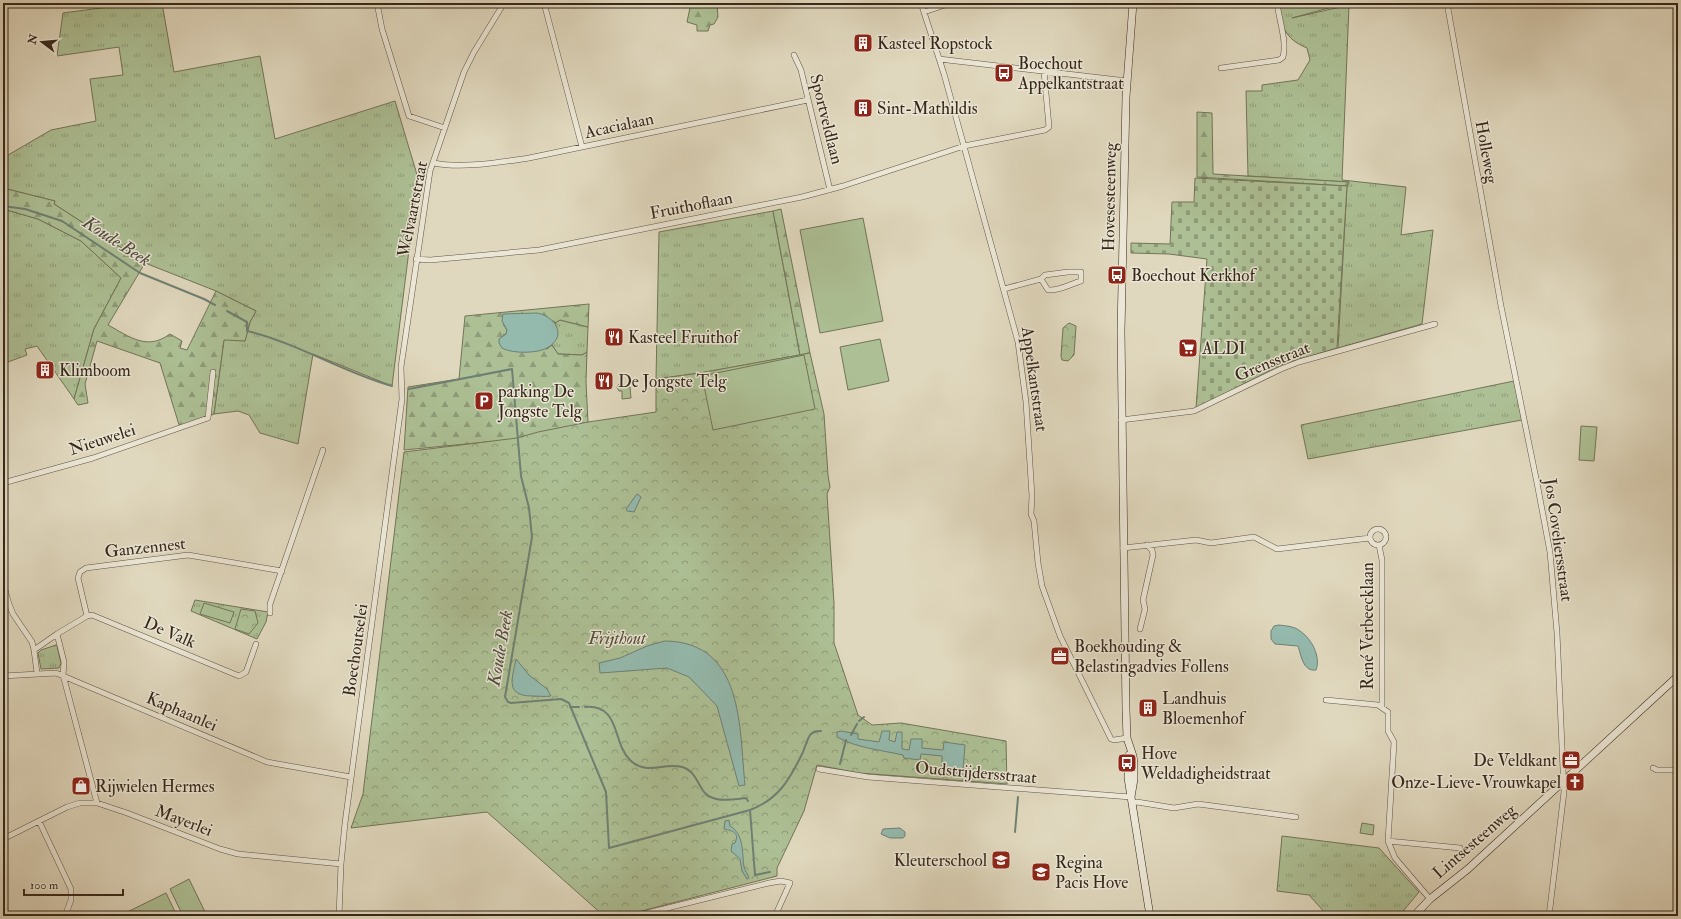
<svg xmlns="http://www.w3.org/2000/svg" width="1681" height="919" viewBox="0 0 1681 919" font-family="'IM FELL Double Pica',serif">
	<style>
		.grass { fill: url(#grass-tufts); stroke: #727458 }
		.forest { fill: url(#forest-firs); stroke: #727458 }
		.cemetery { fill: url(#cemetery-stones); stroke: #727458 }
		.park { fill: url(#park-crowns); stroke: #727458 }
		.pitch { fill: #adc095; stroke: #727458 }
		.water { fill: #94baae; stroke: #6f8073 }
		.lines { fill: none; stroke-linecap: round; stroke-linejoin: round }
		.stream { stroke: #6f8073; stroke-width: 2 }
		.street-casing { stroke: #615444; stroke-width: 6 }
		.secondary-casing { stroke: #37281b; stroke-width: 8 }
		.street { stroke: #ebe6d5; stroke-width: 5 }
		.secondary { stroke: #ebe6d5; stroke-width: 7 }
		.labels { text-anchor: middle; stroke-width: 3; stroke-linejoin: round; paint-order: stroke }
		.poi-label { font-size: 17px; fill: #37281b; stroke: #ebe6d5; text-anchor: start }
		.street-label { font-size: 17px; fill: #37281b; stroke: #ebe6d5 }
		.park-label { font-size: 17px; font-style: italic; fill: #544e3a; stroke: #ebe6d5 }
		.water-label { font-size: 18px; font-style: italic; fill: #4e4c40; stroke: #ebe6d5 }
	</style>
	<defs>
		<pattern id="grass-tufts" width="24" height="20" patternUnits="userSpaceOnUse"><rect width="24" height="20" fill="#adc095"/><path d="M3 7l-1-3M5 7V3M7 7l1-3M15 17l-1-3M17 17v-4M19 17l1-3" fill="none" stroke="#8e9c79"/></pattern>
		<pattern id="forest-firs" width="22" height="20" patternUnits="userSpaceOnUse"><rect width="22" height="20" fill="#adc095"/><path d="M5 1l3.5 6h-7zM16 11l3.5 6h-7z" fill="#8e9c79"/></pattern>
		<pattern id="cemetery-stones" width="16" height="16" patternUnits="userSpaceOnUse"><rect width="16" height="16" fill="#adc095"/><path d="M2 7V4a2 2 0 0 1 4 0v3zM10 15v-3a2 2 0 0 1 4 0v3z" fill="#8e9c79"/></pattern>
		<pattern id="park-crowns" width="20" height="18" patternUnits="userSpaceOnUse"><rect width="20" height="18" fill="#adc095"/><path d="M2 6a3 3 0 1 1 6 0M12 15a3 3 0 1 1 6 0" fill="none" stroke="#8e9c79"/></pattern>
	</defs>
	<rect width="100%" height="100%" fill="#e0d8be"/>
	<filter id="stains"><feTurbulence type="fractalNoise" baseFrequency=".005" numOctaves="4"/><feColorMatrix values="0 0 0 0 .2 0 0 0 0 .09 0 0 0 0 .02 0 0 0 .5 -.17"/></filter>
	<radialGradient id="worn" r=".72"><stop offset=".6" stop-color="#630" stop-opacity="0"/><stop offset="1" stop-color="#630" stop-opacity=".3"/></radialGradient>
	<path class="grass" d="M 139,3 L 162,3 L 174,72 L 260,56 L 275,139 L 395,101 L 418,178 L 392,386 L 313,354 L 298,444 L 260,433 L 249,415 L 238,411 L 214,414 L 224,339 L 245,341 L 250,322 L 256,311 L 216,291 L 145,263 L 54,204 L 55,201 L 3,188 L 3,158 L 51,130 L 96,121 L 90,79 L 123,75 L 119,47 L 57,56 L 63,13 Z
		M 1276,3 L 1347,3 L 1292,18 L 1349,5 L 1342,180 L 1406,187 L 1401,235 L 1433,230 L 1422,324 L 1338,348 L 1347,186 L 1349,182 L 1248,176 L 1246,91 L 1262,91 L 1262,85 L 1298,80 L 1310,60 L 1307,48 C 1283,38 1283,26 1276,3 Z
		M 3,209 L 38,219 L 81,241 L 121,278 L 94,329 L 74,399 L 37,346 L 25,349 L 27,355 L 8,362 L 6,358 L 3,359 Z
		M 773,211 L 800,355 L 700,373 L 656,379 L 659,232 Z
		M 560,320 L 588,327 L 587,352 L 582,355 L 558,354 L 552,345 L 557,335 L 555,323 Z
		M 1514,381 L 1522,420 L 1308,459 L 1301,425 Z
		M 195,600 L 268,612 L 266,622 L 257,639 L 191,611 Z
		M 56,645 L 57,646 L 61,663 L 59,668 L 41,669 L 38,653 L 41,650 Z
		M 1282,836 L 1379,848 L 1419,892 L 1399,916 L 1328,916 L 1309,895 L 1277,891 Z"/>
	<path class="forest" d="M 691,3 L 717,4 L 718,17 L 714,24 L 710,25 L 708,31 L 697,31 L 697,25 L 687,22 Z
		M 1197,112 L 1212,113 L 1213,174 L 1349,182 L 1347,186 L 1197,177 Z
		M 3,188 L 55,201 L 54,204 L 145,263 L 108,325 C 130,337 147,351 170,334 L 182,341 L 180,348 L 187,350 L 216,291 L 256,311 L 250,322 L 245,341 L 224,340 L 214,414 L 180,428 L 160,363 L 97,341 L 85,384 L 88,403 L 78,405 L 74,399 L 94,329 L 121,278 L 81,241 L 38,219 L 3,209 Z
		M 781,209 L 810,353 L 800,355 L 773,211 Z
		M 589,304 L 588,327 L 560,320 L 555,323 L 554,321 L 503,324 L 507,330 L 506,334 L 503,335 L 547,349 L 552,345 L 558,354 L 582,355 L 587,352 L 586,381 L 588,422 L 517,439 L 404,450 L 408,387 L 459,379 L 465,316 Z"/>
	<path class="cemetery" d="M 1195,178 L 1347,186 L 1337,348 L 1283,364 L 1196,408 L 1207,259 L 1169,254 L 1131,253 L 1131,243 L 1170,244 L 1172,202 L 1194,202 Z"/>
	<path class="park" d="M 1069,323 L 1076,326 L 1074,355 L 1068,361 L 1062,360 L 1061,356 L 1063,328 Z
		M 810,353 L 824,414 L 828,475 L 830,487 L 827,494 L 834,603 L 834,643 L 858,715 L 872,725 L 901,723 L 1006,741 L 1007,784 L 859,773 L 817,765 L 804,811 L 777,868 L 777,876 L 622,916 L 604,916 L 487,812 L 351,828 L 363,794 L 404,452 L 517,438 L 538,432 L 588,422 L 656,412 L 656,379 L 700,373 Z
		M 619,384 L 630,387 L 631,398 L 622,399 L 622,391 L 619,391 L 617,387 Z
		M 241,609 L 255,611 L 258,623 L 249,634 L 235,629 Z"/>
	<path class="pitch" d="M 863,218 L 883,321 L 820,333 L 800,230 Z
		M 880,339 L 889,381 L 848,390 L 840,347 Z
		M 804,355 L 815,409 L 713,430 L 702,376 Z
		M 1581,426 L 1597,427 L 1594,461 L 1579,460 Z
		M 204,603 L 234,612 L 230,623 L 200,614 Z
		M 1362,823 L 1374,825 L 1373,835 L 1360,833 Z
		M 189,879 L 207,916 L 183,916 L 170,889 Z
		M 166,893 L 177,916 L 119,916 Z"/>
	<path class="water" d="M 537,313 C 554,316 567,334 550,346 C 541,354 512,354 502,348 L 499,343 L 499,339 L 506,334 L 507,330 L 502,321 L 503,314 Z
		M 637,494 L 641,497 L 634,512 L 627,511 L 626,509 Z
		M 1279,625 C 1286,626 1294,626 1300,631 C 1312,639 1321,657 1316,670 C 1303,672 1301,655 1298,646 L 1275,644 L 1271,639 L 1271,631 L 1274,626 Z
		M 665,641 C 744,642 739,727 745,785 L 739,786 L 717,706 L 689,677 L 667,668 L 600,673 L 599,663 L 620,658 L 647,646 Z
		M 516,659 L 529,675 L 547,689 L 551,696 C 545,697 538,696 532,696 C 505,696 512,679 516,659 Z
		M 841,731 L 858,734 L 858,739 L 879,742 L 882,731 L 890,731 L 889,740 L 895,742 L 897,732 L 902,732 L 902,749 L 909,750 L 911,739 L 922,739 L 922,748 L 943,750 L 944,742 L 965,745 L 963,770 L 990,776 L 992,779 L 989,781 L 988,779 L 942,772 L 942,756 L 921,754 L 920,760 L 904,758 L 903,755 C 881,750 857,748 837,737 L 837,732 Z
		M 729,820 L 730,826 C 744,834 742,852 744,867 C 745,870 748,875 749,878 L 747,879 L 742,871 L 740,859 L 731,851 L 732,844 L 735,843 C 740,832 732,831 724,829 L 725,821 Z
		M 900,828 L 905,832 L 905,836 L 903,838 L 890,838 L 881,834 L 883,829 Z"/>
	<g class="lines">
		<path class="stream" d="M 3,206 L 25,209 L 62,221 L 140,273 L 204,299 L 215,305
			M 227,311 L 247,322 L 247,331 C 298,343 342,372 392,386
			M 409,389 L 512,369 L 521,476 L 529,508 L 532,537 L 505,697 L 508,702 L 511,703 L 561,699 L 569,703 L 606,792 L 609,848 L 750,810
			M 570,707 L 579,707
			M 585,707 C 621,704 612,743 630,760 C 646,776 664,762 682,767 C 700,772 697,793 713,798 C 723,802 736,799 746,798 L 748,801
			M 859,721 L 864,717
			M 851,735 L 857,724
			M 840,764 L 846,740
			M 1015,832 L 1018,797
			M 770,872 L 755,875 L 750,810 C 779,799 790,779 803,752 C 805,747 807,740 810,735 C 813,731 817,731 821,731"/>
		<defs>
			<path id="street" d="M 377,3 L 382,29 L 409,116 L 445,128
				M 544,3 L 582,147
				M 921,3 L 944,74 L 1018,342 L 1026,402 L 1032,496 L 1031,514 L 1034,521 L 1038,563 L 1042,586 L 1060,636 L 1111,739 L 1114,740 L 1127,738
				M 1016,3 L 1017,5
				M 1447,3 L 1501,306 L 1537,483 L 1550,552 L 1557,633 L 1564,792 L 1549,916
				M 924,12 L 951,3
				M 794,55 L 801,70 L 830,190
				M 939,59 L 1127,81
				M 1221,68 L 1279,60 L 1283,57 C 1287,41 1279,20 1277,3
				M 434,163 C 461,169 502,162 529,158 L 808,100
				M 416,259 L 430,260 L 539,250 L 802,197 L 843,186 L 964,146 L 1045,130 L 1049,127 L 1044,71
				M 1004,289 L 1041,279 L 1045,275 L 1068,272 L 1081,272 L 1081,281 C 1070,284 1060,291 1048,290 L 1041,279
				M 1121,420 L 1194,411 L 1281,369 L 1299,362 L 1435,324
				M 3,483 L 93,458 L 208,418 L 213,372
				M1370 537a8 8 0 1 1 16 0a8 8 0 1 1-16 0Z
				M 1379,545 L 1382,560 L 1382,707
				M 1123,548 L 1196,540 L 1211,543 L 1254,537 L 1277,549 L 1370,538
				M 3,583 L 9,604 L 13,614 L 32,642 L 34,650 L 37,673
				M 270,613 L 270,604 L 323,450
				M 87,616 L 78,578 L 80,572 L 86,568 L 188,555 L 282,571
				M 1140,629 L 1145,609 L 1143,600 L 1153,555 L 1152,550 L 1147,545
				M 34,650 L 57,634
				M 3,676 L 56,673 L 267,762 L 351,777
				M 1326,700 L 1378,705 L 1388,712 L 1388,731 L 1394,742 L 1388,841 L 1395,858 L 1430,899
				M 1653,768 L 1657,770 L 1678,770
				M 819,769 L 868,777 L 1131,797
				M 97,803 L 63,675 L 64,662 L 57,634 L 87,616 L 92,615 L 239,676 L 246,672 L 256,644
				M 1132,803 L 1137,802 L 1174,808 L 1198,804 L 1296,817
				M 39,821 L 71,889 L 71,900 L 65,916
				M 3,839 L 67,807 L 80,803 L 97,803 L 127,813 L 220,849 L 238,854 L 341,864
				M 1388,841 L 1460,848
				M 339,916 L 341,864 L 345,823 L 402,399 L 401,367 L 430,171 L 464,72 L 474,52 L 504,3
				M 635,916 L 769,883 L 781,881 L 790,883 L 775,916"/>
			<path id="secondary" d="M 1129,755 L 1128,778 L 1150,916
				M 1131,797 L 1134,779 L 1134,764 L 1133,756 L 1127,738 L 1126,709 L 1121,332 L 1126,97 L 1133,3
				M 1414,916 L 1430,899 L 1468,869 L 1678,676"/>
		</defs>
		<use href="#street" class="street-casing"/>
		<use href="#secondary" class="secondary-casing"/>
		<use href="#street" class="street"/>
		<use href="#secondary" class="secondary"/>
	</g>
	<defs>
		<symbol id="building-square" viewBox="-11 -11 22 22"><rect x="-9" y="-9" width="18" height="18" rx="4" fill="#8f2418" stroke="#ebe6d5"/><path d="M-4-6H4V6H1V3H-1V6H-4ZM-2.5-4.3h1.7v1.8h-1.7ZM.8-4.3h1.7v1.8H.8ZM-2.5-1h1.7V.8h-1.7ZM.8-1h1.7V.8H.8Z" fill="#fff"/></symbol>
		<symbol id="bus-square" viewBox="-11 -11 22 22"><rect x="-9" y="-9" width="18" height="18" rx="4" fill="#8f2418" stroke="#ebe6d5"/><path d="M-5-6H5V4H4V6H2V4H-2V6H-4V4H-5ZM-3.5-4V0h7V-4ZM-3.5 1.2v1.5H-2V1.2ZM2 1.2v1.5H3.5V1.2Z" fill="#fff"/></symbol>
		<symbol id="restaurant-square" viewBox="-11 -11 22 22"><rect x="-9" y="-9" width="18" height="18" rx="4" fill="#8f2418" stroke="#ebe6d5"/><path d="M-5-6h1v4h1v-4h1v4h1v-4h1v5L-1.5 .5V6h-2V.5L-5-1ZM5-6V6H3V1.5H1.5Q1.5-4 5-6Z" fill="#fff"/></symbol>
		<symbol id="supermarket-square" viewBox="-11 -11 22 22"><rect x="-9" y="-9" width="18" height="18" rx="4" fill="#8f2418" stroke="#ebe6d5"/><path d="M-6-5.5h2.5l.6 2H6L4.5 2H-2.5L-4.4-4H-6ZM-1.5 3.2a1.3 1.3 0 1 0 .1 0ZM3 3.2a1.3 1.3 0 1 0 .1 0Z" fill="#fff"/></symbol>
		<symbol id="parking-square" viewBox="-11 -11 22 22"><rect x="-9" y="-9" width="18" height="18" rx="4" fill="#8f2418" stroke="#ebe6d5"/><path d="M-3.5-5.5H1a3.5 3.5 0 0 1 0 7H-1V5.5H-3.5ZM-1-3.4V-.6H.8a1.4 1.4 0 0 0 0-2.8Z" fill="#fff"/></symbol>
		<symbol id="office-square" viewBox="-11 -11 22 22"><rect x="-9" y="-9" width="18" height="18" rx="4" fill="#8f2418" stroke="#ebe6d5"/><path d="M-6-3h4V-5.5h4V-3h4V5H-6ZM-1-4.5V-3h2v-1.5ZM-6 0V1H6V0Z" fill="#fff"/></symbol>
		<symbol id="church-square" viewBox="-11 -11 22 22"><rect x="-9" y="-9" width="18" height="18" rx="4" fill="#8f2418" stroke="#ebe6d5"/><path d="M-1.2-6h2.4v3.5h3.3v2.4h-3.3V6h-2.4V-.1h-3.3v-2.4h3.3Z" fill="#fff"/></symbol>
		<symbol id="shop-square" viewBox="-11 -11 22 22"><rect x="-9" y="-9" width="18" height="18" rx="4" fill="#8f2418" stroke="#ebe6d5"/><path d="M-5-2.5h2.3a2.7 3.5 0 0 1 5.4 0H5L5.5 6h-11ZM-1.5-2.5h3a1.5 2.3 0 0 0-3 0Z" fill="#fff"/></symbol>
		<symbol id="school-square" viewBox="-11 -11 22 22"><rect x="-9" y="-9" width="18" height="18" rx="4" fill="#8f2418" stroke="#ebe6d5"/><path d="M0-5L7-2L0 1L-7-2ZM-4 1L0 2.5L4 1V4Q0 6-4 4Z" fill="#fff"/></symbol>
	</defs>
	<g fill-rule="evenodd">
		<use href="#building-square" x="852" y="32" width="22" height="22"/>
		<use href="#bus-square" x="993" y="62" width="22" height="22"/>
		<use href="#building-square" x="852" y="97" width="22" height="22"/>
		<use href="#bus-square" x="1106" y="264" width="22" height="22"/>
		<use href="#restaurant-square" x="603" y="326" width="22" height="22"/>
		<use href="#supermarket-square" x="1177" y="337" width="22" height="22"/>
		<use href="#building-square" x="34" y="359" width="22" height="22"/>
		<use href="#restaurant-square" x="593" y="370" width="22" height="22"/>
		<use href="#parking-square" x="473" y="390" width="22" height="22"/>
		<use href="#office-square" x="1049" y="645" width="22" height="22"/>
		<use href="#building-square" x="1137" y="697" width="22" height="22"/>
		<use href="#office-square" x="1560" y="749" width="22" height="22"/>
		<use href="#bus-square" x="1116" y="752" width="22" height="22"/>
		<use href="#church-square" x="1564" y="771" width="22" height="22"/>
		<use href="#shop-square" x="70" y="775" width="22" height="22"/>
		<use href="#school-square" x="990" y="849" width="22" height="22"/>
		<use href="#school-square" x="1030" y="861" width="22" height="22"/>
	</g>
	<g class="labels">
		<g class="poi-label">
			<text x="877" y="49">Kasteel Ropstock</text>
			<text x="1018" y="69">Boechout<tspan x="1018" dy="20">Appelkantstraat</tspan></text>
			<text x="877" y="114">Sint-Mathildis</text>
			<text x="1131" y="281">Boechout Kerkhof</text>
			<text x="628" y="343">Kasteel Fruithof</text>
			<text x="1202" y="354">ALDI</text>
			<text x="59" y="376">Klimboom</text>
			<text x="618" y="387">De Jongste Telg</text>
			<text x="498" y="397">parking De<tspan x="498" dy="20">Jongste Telg</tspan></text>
			<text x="1074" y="652">Boekhouding &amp;<tspan x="1074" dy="20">Belastingadvies Follens</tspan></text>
			<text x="1162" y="704">Landhuis<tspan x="1162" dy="20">Bloemenhof</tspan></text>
			<text x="1141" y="759">Hove<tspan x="1141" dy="20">Weldadigheidstraat</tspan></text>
			<text x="1557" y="766" text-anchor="end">De Veldkant</text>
			<text x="1561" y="788" text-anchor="end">Onze-Lieve-Vrouwkapel</text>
			<text x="95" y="792">Rijwielen Hermes</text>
			<text x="987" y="866" text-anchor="end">Kleuterschool</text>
			<text x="1055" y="868">Regina<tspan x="1055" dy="20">Pacis Hove</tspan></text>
		</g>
		<g class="street-label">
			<text transform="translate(827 119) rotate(76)" y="6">Sportveldlaan</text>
			<text transform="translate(619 125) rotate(-12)" y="6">Acacialaan</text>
			<text transform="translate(1487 152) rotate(80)" y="6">Holleweg</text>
			<text transform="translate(1109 197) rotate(-89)" y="6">Hovesesteenweg</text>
			<text transform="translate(691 205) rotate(-11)" y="6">Fruithoflaan</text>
			<text transform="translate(412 209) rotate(-79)" y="6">Welvaartstraat</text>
			<text transform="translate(1272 361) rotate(-22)" y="6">Grensstraat</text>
			<text transform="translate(1035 379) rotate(82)" y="6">Appelkantstraat</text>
			<text transform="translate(102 439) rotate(-18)" y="6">Nieuwelei</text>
			<text transform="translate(1559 540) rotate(82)" y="6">Jos Coveliersstraat</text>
			<text transform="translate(145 547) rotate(-6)" y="6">Ganzennest</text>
			<text transform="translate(1367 626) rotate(-90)" y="6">René Verbeecklaan</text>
			<text transform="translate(170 632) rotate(23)" y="6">De Valk</text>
			<text transform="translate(355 650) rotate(-82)" y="6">Boechoutselei</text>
			<text transform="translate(182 711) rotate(23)" y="6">Kaphaanlei</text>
			<text transform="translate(976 772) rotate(5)" y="6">Oudstrijdersstraat</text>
			<text transform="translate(184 820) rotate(21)" y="6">Mayerlei</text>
			<text transform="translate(1474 841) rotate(-41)" y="6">Lintsesteenweg</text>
		</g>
		<g class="park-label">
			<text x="617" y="644">Frijthout</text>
		</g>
		<g class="water-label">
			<text transform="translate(117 241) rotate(33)" y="6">Koude Beek</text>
			<text transform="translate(500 648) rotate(-80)" y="6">Koude Beek</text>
		</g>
	</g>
	<rect width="1681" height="919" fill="none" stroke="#e0d8be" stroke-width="16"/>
	<rect x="4" y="4" width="1673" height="911" fill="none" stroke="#37281b" stroke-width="2"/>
	<rect x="8" y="8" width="1665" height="903" fill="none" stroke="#37281b"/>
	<g transform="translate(42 42) rotate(286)" stroke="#ebe6d5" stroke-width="3" paint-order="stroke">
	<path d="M0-3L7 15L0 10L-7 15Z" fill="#37281b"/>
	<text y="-6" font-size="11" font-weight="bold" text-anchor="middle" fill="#37281b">N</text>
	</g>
	<path d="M24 889v6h99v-6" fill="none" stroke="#37281b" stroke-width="2"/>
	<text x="30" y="889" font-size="12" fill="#37281b" stroke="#ebe6d5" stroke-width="3" paint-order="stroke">100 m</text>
	<rect width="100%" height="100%" filter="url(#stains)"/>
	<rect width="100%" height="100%" fill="url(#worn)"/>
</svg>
